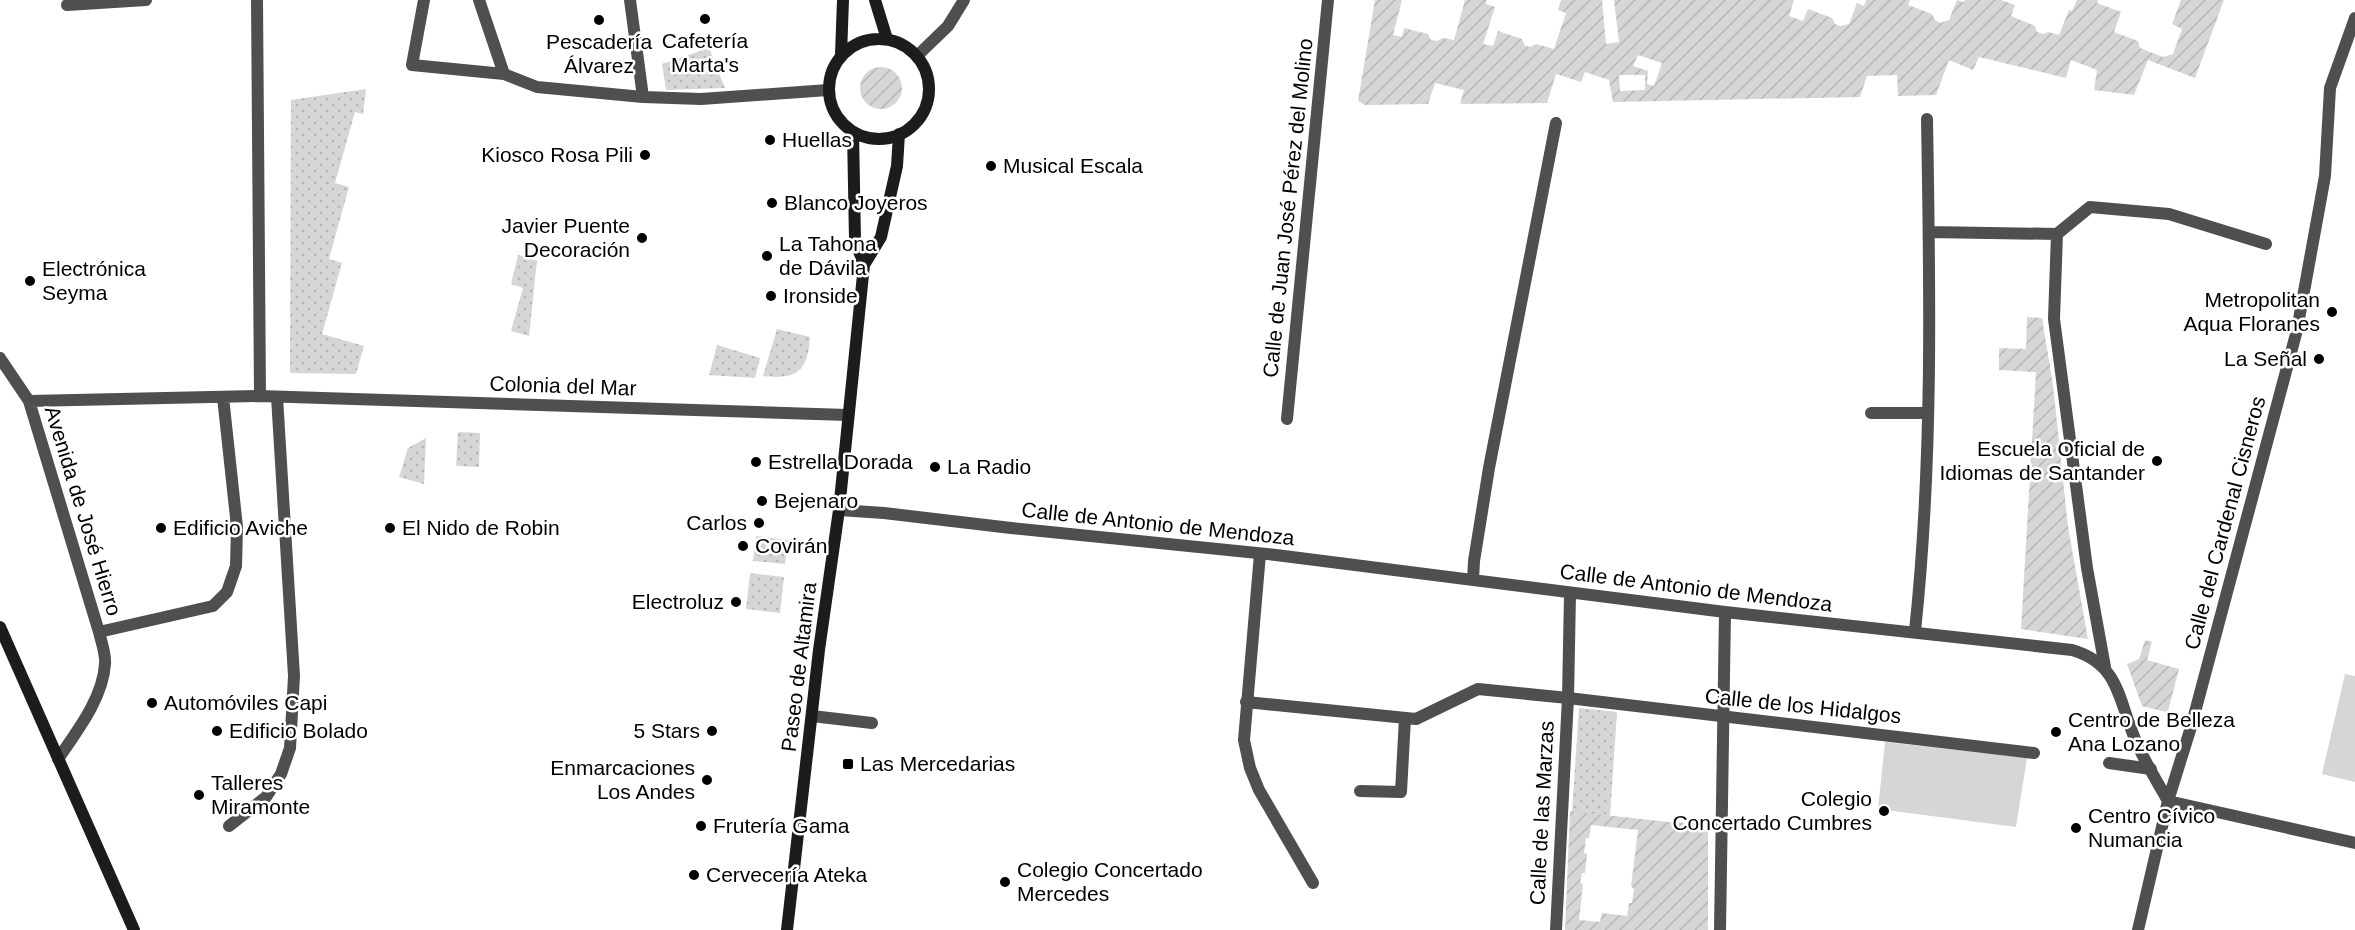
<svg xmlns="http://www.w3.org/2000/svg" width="2355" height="930" viewBox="0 0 2355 930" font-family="Arial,sans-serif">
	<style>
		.grass { fill: url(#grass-dots) }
		.garden { fill: url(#garden-furrows); fill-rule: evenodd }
		.pitch { fill: #d6d6d6 }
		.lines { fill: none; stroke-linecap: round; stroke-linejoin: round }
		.service { stroke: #4f4f4f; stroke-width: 12 }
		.pedestrian { stroke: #4f4f4f; stroke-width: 12 }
		.minor { stroke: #4f4f4f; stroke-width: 12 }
		.secondary { stroke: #1c1c1c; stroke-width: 12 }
		.poi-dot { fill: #000; stroke: #fff; stroke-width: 2 }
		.labels { text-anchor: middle; stroke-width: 5; stroke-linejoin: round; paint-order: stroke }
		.poi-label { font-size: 21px; fill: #000; stroke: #fff; text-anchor: start }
		.street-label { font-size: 21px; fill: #000; stroke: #fff }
	</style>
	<defs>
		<pattern id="grass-dots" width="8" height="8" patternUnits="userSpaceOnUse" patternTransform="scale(1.5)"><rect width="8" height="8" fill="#d6d6d6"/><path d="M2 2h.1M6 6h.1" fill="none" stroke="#b6b6b6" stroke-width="1.8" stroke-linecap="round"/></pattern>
		<pattern id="garden-furrows" width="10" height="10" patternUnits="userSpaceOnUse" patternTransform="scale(1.5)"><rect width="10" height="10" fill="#d6d6d6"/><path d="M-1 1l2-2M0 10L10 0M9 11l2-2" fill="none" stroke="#b6b6b6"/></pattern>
	</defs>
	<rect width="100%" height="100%" fill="#fff"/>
	<path class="grass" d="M 709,48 L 725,88 L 666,90 L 662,64 Z
		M 366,89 L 363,114 L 355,112 L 335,183 L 349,187 L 329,259 L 342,263 L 322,334 L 364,346 L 356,374 L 290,373 L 291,100 Z
		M 518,255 L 537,261 L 529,336 L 511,331 L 523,288 L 511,284 Z
		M 777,329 L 810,337 C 808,371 797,380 763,376 Z
		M 717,345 L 760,358 L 755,378 L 709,375 Z
		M 458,432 L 480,433 L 479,467 L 456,466 Z
		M 426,438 L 424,484 L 399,477 L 408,448 Z
		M 756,536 L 788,540 L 785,564 L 753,561 Z
		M 750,573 L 784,577 L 780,613 L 746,609 Z
		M 1579,708 L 1617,712 L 1610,816 L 1572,812 Z"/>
	<path class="garden" d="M 1375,0 L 1402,0 L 1393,35 L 1402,37 L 1404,28 L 1428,34 L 1431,40 L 1437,41 L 1443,38 L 1454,40 L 1465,0 L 1487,0 L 1486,4 L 1495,7 L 1483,44 L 1493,46 L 1498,31 L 1522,39 L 1525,46 L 1530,47 L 1536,44 L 1554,49 L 1566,13 L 1558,10 L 1561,0 L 1602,0 L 1606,44 L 1619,42 L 1614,0 L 1794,0 L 1789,16 L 1803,21 L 1808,9 L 1832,18 L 1835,24 L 1840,26 L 1849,24 L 1857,3 L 1864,6 L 1866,0 L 1910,0 L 1908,5 L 1932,14 L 1935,20 L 1940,23 L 1949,20 L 1957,0 L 1964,2 L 1965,0 L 2001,0 L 2015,5 L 2011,16 L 2035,26 L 2037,32 L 2043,34 L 2049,32 L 2059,35 L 2069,10 L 2072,11 L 2077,0 L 2098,0 L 2097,3 L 2121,12 L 2114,32 L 2138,41 L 2140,48 L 2163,57 L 2173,54 L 2182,29 L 2172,24 L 2181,0 L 2224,0 L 2195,78 L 2148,60 L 2134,95 L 2094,90 L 2097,70 L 2071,60 L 2066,78 L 1979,57 L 1973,70 L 1949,60 L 1936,95 L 1898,96 L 1897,75 L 1867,76 L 1860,97 L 1613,102 L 1609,80 L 1585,72 L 1581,82 L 1556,74 L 1547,103 L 1460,104 L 1464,90 L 1435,83 L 1428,104 L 1365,105 L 1358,101 ZM 1638,55 L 1662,63 L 1654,86 L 1647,84 L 1648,71 L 1633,66 ZM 1619,75 L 1645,75 L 1645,90 L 1620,91 Z
		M860 88a21 21 0 1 1 42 0a21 21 0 1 1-42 0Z
		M 2027,317 L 2042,318 L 2053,385 L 2068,527 L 2088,639 L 2021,629 L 2036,372 L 1999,370 L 1999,348 L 2026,349 Z
		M 2145,640 L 2152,642 L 2147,660 L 2179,669 L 2168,711 L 2166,712 L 2142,706 L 2127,664 L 2139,659 Z
		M 1570,811 L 1668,822 L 1708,824 L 1708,930 L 1565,930 ZM 1591,825 L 1638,830 L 1631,886 L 1634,889 L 1632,903 L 1629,903 L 1627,916 L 1602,913 L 1600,922 L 1579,920 L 1583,884 L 1580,883 L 1582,873 L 1585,873 L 1587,854 L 1584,853 L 1586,838 L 1589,838 Z"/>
	<path class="pitch" d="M 2345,674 L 2355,676 L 2355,782 L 2322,774 Z
		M 1885,742 L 2027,758 L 2016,827 L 1878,809 Z"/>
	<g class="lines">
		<path class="service" d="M 257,0 L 260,396
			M 67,5 L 146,0
			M 1246,702 L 1416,719 L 1478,689 L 1568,698
			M 812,716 L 872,723
			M 1360,791 L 1401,792 L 1405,718
			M 229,826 L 266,797 L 281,774 L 290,748 L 294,676 L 277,397"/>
		<path class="pedestrian" d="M 1568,698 L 2034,753
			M 2109,763 L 2151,769"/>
		<path class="minor" d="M 424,0 L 412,65 L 504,74 L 537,87 L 643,97 L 701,99 L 828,90
			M 479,0 L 504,74
			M 630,0 L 643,97
			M 917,56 L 948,26 L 964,0
			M 1929,232 L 2057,234
			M 2057,234 L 2054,319 L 2087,568 L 2105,667
			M 2057,234 L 2090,207 L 2169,214 L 2266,244
			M 0,358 L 29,401 L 99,632 C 101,641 106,654 105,664 C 103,698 77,731 58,759
			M 29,401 L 260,396 L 847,415
			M 1871,413 L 1927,413
			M 1287,419 L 1328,0
			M 839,510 L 884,513 L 1011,528 L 1276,555 L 1725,612 L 2072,650 C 2120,664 2118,700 2135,739 C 2144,761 2157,781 2168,801
			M 1260,554 L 1244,740 L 1250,768 L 1259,790 L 1313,883
			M 1473,580 L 1474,561 L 1489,468 L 1556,123
			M 1915,631 C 1933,462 1930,289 1927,119
			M 99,632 L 213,606 L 227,592 L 236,566 L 237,527 L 223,397
			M 2168,801 L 2355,843
			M 1556,930 L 1568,698 L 1570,594
			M 1720,930 L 1725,612
			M 2138,930 L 2168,801 L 2191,727 L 2297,330 L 2325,176 L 2330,88 L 2355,18"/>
		<path class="secondary" d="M 875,0 L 887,39
			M829 89a50 50 0 1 1 100 0a50 50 0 1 1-100 0Z
			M 841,55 L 843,0
			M 853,132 L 855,240 L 864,265
			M 0,627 L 134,930
			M 787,930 L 819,650 L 839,510 L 864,265 L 881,237 L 897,166 L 899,134"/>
	</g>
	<g class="poi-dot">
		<circle cx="705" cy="19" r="6"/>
		<circle cx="599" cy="20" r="6"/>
		<circle cx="770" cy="140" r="6"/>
		<circle cx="645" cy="155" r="6"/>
		<circle cx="991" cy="166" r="6"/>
		<circle cx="772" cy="203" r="6"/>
		<circle cx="642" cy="238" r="6"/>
		<circle cx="767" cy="256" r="6"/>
		<circle cx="30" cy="281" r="6"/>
		<circle cx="771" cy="296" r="6"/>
		<circle cx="2332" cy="312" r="6"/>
		<circle cx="2319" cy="359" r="6"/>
		<circle cx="2157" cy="461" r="6"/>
		<circle cx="756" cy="462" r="6"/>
		<circle cx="935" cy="467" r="6"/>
		<circle cx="762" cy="501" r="6"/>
		<circle cx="759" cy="523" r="6"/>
		<circle cx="161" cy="528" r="6"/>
		<circle cx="390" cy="528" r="6"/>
		<circle cx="743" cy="546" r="6"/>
		<circle cx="736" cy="602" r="6"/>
		<circle cx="152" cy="703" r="6"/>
		<circle cx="217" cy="731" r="6"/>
		<circle cx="712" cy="731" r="6"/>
		<circle cx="2056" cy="732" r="6"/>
		<rect x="842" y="758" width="12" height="12" rx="3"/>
		<circle cx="707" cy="780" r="6"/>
		<circle cx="199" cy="795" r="6"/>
		<circle cx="1884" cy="811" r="6"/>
		<circle cx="701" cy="826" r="6"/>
		<circle cx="2076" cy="828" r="6"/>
		<circle cx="694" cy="875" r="6"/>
		<circle cx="1005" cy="882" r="6"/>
	</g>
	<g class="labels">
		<g class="poi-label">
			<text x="705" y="48" text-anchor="middle">Cafetería<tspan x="705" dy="24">Marta's</tspan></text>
			<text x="599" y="49" text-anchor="middle">Pescadería<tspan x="599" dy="24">Álvarez</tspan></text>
			<text x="782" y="147">Huellas</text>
			<text x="633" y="162" text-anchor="end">Kiosco Rosa Pili</text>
			<text x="1003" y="173">Musical Escala</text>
			<text x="784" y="210">Blanco Joyeros</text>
			<text x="630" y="233" text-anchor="end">Javier Puente<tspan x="630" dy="24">Decoración</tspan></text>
			<text x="779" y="251">La Tahona<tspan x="779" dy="24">de Dávila</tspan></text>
			<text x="42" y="276">Electrónica<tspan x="42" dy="24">Seyma</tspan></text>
			<text x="783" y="303">Ironside</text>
			<text x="2320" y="307" text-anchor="end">Metropolitan<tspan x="2320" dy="24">Aqua Floranes</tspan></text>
			<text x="2307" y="366" text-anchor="end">La Señal</text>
			<text x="2145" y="456" text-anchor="end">Escuela Oficial de<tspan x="2145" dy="24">Idiomas de Santander</tspan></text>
			<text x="768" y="469">Estrella Dorada</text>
			<text x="947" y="474">La Radio</text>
			<text x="774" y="508">Bejenaro</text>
			<text x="747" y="530" text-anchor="end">Carlos</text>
			<text x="173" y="535">Edificio Aviche</text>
			<text x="402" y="535">El Nido de Robin</text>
			<text x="755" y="553">Covirán</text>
			<text x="724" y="609" text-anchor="end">Electroluz</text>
			<text x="164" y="710">Automóviles Capi</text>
			<text x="2068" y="727">Centro de Belleza<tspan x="2068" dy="24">Ana Lozano</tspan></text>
			<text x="229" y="738">Edificio Bolado</text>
			<text x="700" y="738" text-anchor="end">5 Stars</text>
			<text x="860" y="771">Las Mercedarias</text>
			<text x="695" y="775" text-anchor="end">Enmarcaciones<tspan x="695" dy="24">Los Andes</tspan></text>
			<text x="211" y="790">Talleres<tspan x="211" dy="24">Miramonte</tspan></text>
			<text x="1872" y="806" text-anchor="end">Colegio<tspan x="1872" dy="24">Concertado Cumbres</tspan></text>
			<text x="2088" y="823">Centro Cívico<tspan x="2088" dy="24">Numancia</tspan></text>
			<text x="713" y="833">Frutería Gama</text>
			<text x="1017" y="877">Colegio Concertado<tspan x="1017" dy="24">Mercedes</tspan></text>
			<text x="706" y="882">Cervecería Ateka</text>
		</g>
		<g class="street-label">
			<text transform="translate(1288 208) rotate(-84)" y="7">Calle de Juan José Pérez del Molino</text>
			<text transform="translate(563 386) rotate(2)" y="7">Colonia del Mar</text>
			<text transform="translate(83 511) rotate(73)" y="7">Avenida de José Hierro</text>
			<text transform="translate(2225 523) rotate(-75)" y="7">Calle del Cardenal Cisneros</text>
			<text transform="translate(1158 524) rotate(6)" y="7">Calle de Antonio de Mendoza</text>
			<text transform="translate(1696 588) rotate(7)" y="7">Calle de Antonio de Mendoza</text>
			<text transform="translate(799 667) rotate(-83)" y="7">Paseo de Altamira</text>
			<text transform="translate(1803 706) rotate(6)" y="7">Calle de los Hidalgos</text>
			<text transform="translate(1542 813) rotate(-87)" y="7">Calle de las Marzas</text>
		</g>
	</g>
</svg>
